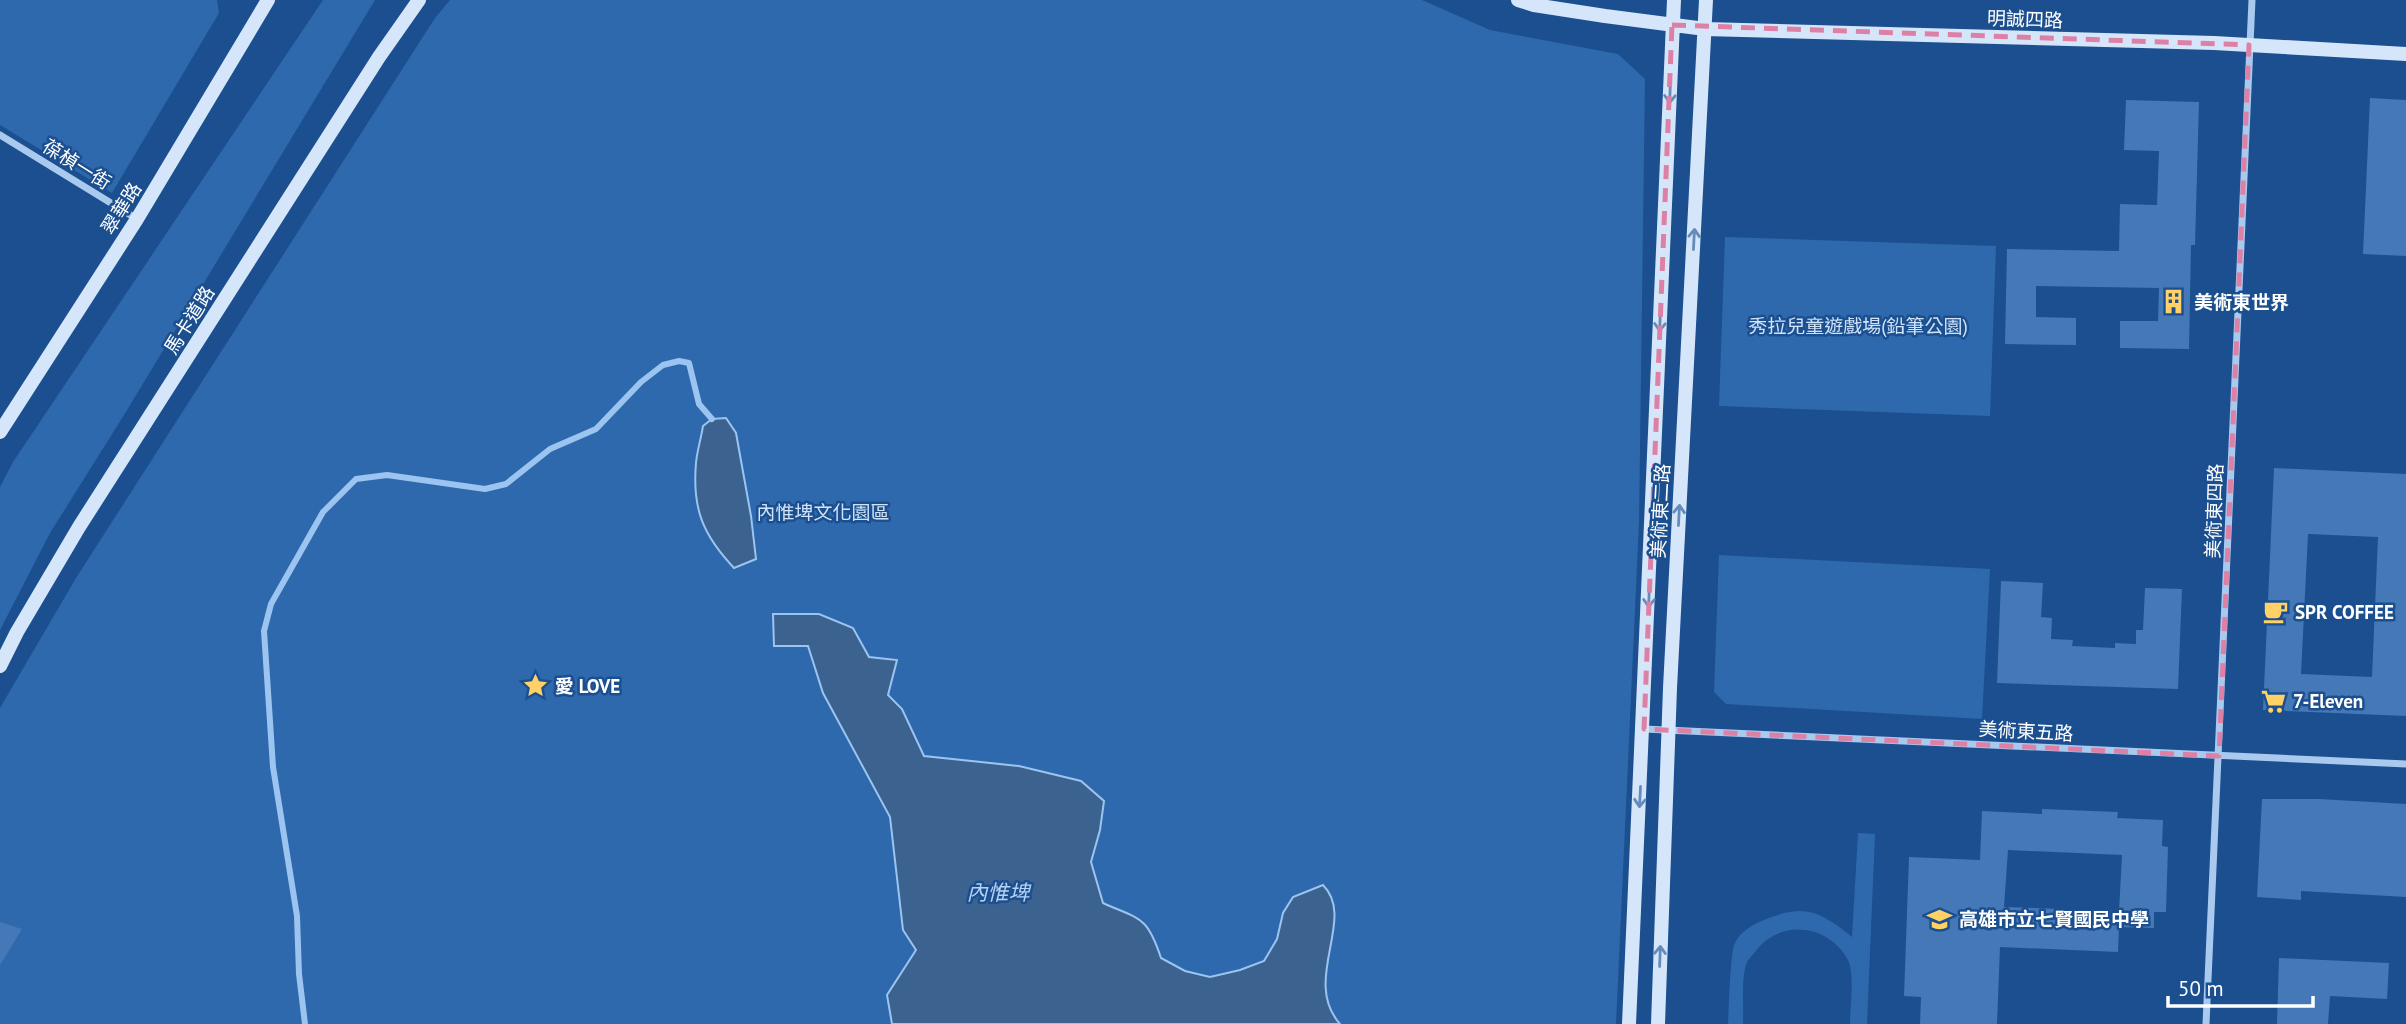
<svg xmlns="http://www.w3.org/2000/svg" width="2406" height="1024" viewBox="0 0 2406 1024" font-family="'PT Sans','Noto Sans TC',sans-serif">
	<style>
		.green { fill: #2e69ad }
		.water { fill: #3c6290; stroke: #9cc4f0; stroke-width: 2 }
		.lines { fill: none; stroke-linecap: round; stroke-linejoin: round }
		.stream { stroke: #9cc4f0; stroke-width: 6 }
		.building { fill: #4478b7; fill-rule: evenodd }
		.street { stroke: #a9c9ee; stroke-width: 7 }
		.secondary { stroke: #d6e6fa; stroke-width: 14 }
		.oneway { stroke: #668bba }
		.marked { fill: none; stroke: #dd80a5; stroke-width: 5; stroke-dasharray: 14 9; stroke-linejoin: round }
		.labels { text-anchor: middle; stroke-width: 5; stroke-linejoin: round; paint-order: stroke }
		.street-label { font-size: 19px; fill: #fff; stroke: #1b4f8f }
		.poi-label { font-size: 19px; font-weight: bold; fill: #fff; stroke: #1b4f8f; text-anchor: start }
		.park-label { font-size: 19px; fill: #cfe3fa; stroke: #1b4f8f }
		.water-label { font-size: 21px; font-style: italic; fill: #b5d3f5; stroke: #1b4f8f }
	</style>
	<rect width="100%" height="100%" fill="#1b4f8f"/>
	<path class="green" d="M 0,0 L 217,0 L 219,13 L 112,193 L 0,125 Z
		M 323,0 L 375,0 L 124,415 L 50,533 L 0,630 L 0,487 L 13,462 Z
		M 450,0 L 1422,0 L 1490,30 L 1618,54 L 1645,79 L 1639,522 L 1616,1024 L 0,1024 L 0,708 L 76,578 L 435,18 Z
		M 1725,237 L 1996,246 L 1990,416 L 1719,406 Z
		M 1719,555 L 1990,569 L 1982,719 L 1726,704 L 1714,692 Z
		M 1858,833 L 1875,834 L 1867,1024 L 1850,1024 C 1850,1008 1855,974 1848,960 C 1829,924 1779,918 1755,952 C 1752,956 1747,960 1746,965 C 1741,981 1744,1007 1743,1024 L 1728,1024 C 1729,1010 1730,951 1735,943 C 1740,932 1753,924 1764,920 C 1804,903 1820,911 1852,937 Z"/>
	<path class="water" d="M 726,418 L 736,433 L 751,516 L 756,559 L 734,568 C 703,535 692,509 696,463 C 697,451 701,439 703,426 L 712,419 Z
		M 773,614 L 819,614 L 853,628 L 869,657 L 897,660 L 888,695 L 902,709 L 924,756 L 1019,766 L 1081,781 L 1104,801 L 1100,830 L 1091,862 L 1103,903 C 1141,920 1147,916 1161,958 L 1185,971 L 1210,977 L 1240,970 L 1264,961 L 1277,939 L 1283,913 L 1293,897 L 1323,885 C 1357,919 1301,980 1340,1024 L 892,1024 L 887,995 L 916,950 L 903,930 L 890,817 L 823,693 L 808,646 L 774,646 Z"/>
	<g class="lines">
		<path class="stream" d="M 305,1024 L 299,974 L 297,916 L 273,767 L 264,631 L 271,604 L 323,512 L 356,479 L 387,475 L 485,489 L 506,484 L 550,449 L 596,429 L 641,382 L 663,365 L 679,361 L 689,363 L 699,404 L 712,419"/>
	</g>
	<path class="building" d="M 2370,98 L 2406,100 L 2406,256 L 2363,254 Z
		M 2126,100 L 2199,102 L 2195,245 L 2191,245 L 2189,349 L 2120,348 L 2120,321 L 2158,321 L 2159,288 L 2036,286 L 2036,317 L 2076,318 L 2076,345 L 2005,344 L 2007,249 L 2119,251 L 2120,204 L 2157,205 L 2159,151 L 2124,150 Z
		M 2274,468 L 2406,474 L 2406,716 L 2263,710 ZM 2308,534 L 2378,537 L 2372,677 L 2301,674 Z
		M 2001,581 L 2043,583 L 2041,617 L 2052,618 L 2051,639 L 2073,640 L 2072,646 L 2115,648 L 2115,643 L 2136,644 L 2136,630 L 2143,630 L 2145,588 L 2182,589 L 2178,689 L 1997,683 Z
		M 2262,799 L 2319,799 L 2406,804 L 2406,897 L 2301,891 L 2301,900 L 2257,897 Z
		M 2042,809 L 2118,812 L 2117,818 L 2163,820 L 2162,846 L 2168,847 L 2166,912 L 2154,912 L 2154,928 L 2119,927 L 2118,952 L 2000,947 L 1997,1024 L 1920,1024 L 1921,997 L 1904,996 L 1909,857 L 1980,860 L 1982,811 L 2042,814 ZM 2008,850 L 2122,855 L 2119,911 L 2004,907 Z
		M 0,922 L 22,929 L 0,965 Z
		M 2279,958 L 2389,963 L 2387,999 L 2330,996 L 2328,1024 L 2277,1024 Z"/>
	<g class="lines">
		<path class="street" d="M 0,135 L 137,219
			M 1644,729 L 2406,764
			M 2206,1024 L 2252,0"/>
		<path class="secondary" d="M 1518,0 L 1534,5 L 1605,16 L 1705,29 L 2214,43 L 2406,54
			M 0,432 L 137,219 L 268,0
			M 0,666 L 17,632 L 79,527 L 379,57 L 419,0
			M 1629,1024 L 1674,0
			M 1658,1024 L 1670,688 L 1706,0"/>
	</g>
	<defs><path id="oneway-shaft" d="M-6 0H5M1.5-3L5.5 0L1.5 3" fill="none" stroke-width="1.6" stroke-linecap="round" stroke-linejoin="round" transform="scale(1.75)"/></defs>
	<g class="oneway">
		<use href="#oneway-shaft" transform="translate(1670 93) rotate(92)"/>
		<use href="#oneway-shaft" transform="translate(1694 239) rotate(-87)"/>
		<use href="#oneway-shaft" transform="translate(1660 321) rotate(92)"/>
		<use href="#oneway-shaft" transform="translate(1679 515) rotate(-87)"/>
		<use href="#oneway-shaft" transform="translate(1649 597) rotate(92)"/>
		<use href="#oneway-shaft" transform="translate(1640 797) rotate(93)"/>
		<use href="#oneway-shaft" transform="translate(1660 956) rotate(-88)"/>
	</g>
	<path class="marked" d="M 1672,25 L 2249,45 L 2219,756 L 1644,729 Z"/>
	<defs>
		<symbol id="building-bare" viewBox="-9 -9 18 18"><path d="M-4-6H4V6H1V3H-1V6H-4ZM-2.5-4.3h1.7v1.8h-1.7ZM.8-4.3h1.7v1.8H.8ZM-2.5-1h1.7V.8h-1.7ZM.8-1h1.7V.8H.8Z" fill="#ffd166" stroke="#1b4f8f" stroke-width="2.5" paint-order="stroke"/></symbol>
		<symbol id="cafe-bare" viewBox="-9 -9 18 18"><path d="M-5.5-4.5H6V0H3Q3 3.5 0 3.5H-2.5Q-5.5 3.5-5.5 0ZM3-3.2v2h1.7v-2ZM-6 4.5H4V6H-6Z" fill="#ffd166" stroke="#1b4f8f" stroke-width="2.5" paint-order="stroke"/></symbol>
		<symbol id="sight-bare" viewBox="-9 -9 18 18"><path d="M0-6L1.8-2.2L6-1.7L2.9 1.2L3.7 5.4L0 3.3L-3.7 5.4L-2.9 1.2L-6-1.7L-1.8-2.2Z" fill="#ffd166" stroke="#1b4f8f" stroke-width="2.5" paint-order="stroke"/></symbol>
		<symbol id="supermarket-bare" viewBox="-9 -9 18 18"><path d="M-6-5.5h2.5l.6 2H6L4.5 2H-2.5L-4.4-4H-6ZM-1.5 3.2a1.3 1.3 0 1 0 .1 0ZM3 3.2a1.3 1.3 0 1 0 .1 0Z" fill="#ffd166" stroke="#1b4f8f" stroke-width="2.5" paint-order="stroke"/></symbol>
		<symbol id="school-bare" viewBox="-9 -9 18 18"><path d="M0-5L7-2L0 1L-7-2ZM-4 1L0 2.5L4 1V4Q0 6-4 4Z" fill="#ffd166" stroke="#1b4f8f" stroke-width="2.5" paint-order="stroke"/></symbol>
	</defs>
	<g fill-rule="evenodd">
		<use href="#building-bare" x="2156" y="284" width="35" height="35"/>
		<use href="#cafe-bare" x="2258" y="594" width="35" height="35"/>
		<use href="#sight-bare" x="518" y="668" width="35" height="35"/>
		<use href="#supermarket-bare" x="2256" y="684" width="35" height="35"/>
		<use href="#school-bare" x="1922" y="902" width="35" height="35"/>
	</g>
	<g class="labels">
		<g class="street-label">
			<text transform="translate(2025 19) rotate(2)" y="7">明誠四路</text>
			<text transform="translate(77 164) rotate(32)" y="7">葆楨一街</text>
			<text transform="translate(121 208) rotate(-58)" y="7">翠華路</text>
			<text transform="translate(189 320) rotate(-58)" y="7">馬卡道路</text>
			<text transform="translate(1660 511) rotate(-87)" y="7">美術東二路</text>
			<text transform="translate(2214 511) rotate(-88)" y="7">美術東四路</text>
			<text transform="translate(2026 731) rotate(3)" y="7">美術東五路</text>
		</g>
		<g class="poi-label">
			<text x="2194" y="309">美術東世界</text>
			<text x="2295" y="619">SPR COFFEE</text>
			<text x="555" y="693">愛 LOVE</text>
			<text x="2293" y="708">7-Eleven</text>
			<text x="1959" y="926">高雄市立七賢國民中學</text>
		</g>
		<g class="park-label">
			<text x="1858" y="333">秀拉兒童遊戲場(鉛筆公園)</text>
			<text x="823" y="519">內惟埤文化園區</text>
		</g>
		<g class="water-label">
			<text x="998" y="900">內惟埤</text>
		</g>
	</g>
	<path d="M2168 996v10h145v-10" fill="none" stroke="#ffffff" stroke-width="3.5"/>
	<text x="2178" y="996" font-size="21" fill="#ffffff" stroke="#1b4f8f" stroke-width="5" paint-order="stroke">50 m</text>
</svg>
